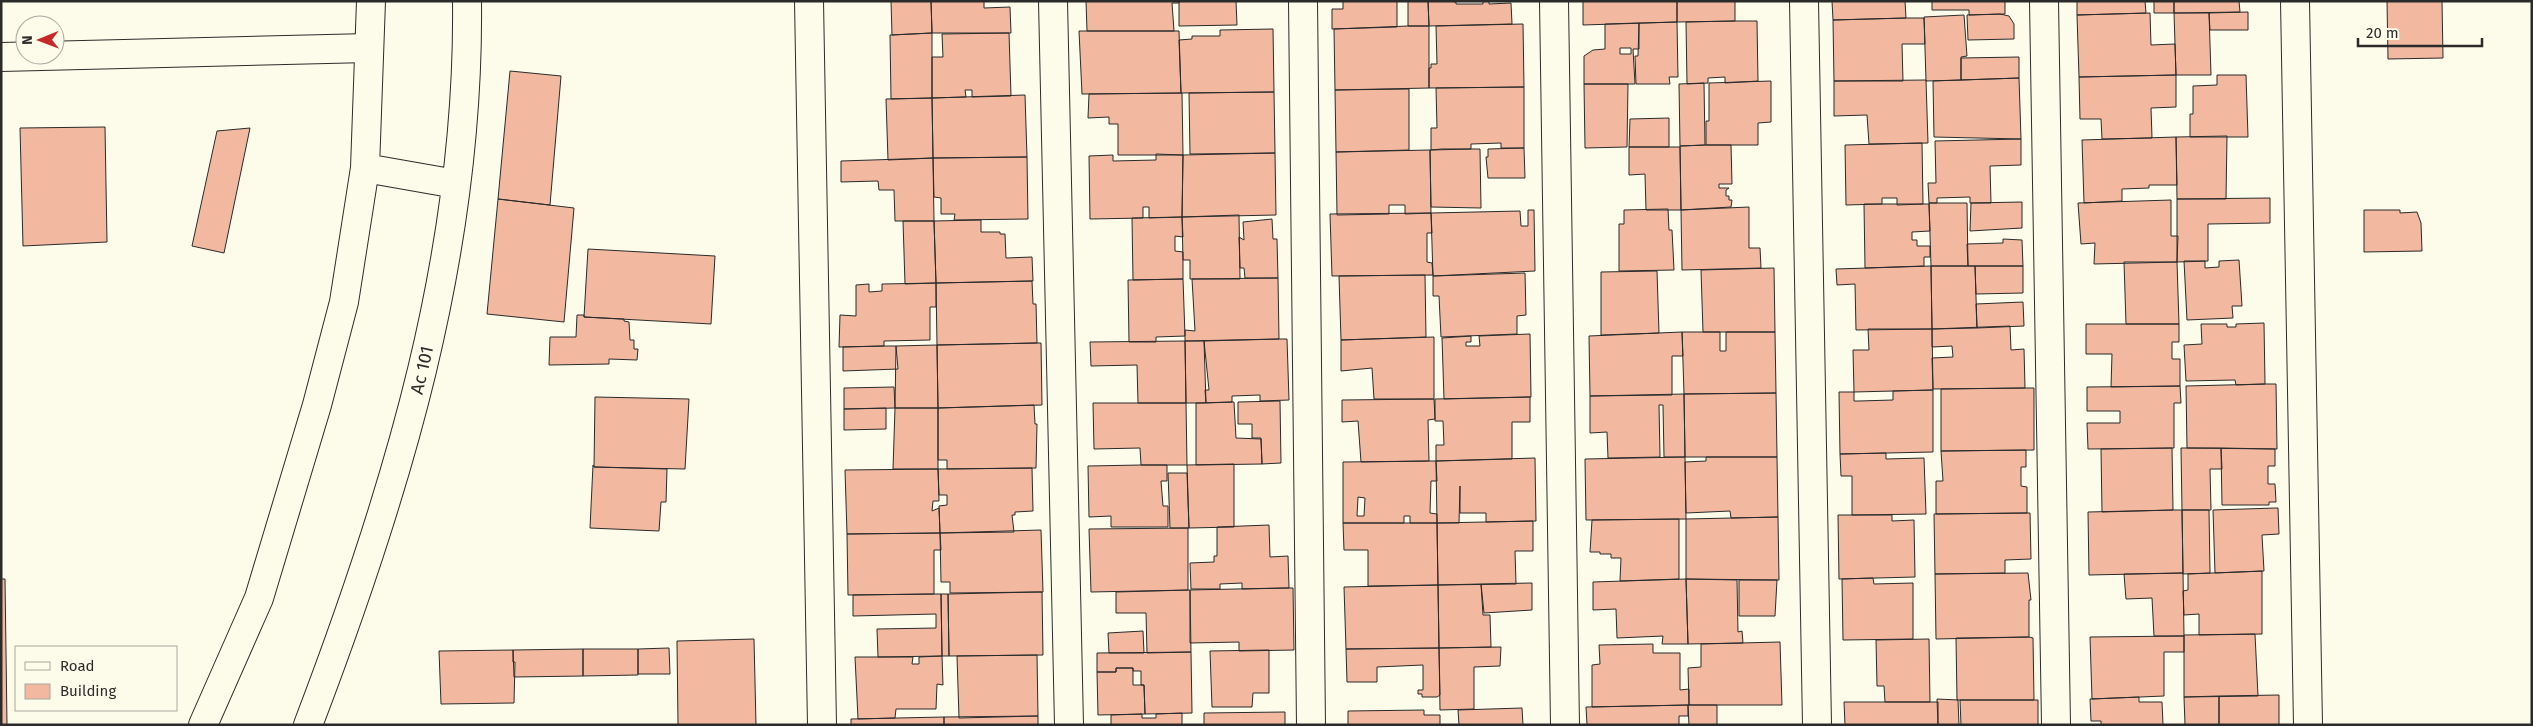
<svg xmlns="http://www.w3.org/2000/svg" width="2533" height="726" viewBox="0 0 2533 726" font-family="'Fira Sans',sans-serif">
	<style>
		.building { fill: #f2b8a0; stroke: #2b2b2b; fill-rule: evenodd }
		.lines { fill: none; stroke-linecap: round; stroke-linejoin: round }
		.street-casing { stroke: #2b2b2b; stroke-width: 30 }
		.secondary-casing { stroke: #2b2b2b; stroke-width: 30 }
		.street { stroke: #fdfbea; stroke-width: 28 }
		.secondary { stroke: #fdfbea; stroke-width: 28 }
		.labels { text-anchor: middle; stroke-width: 4; stroke-linejoin: round; paint-order: stroke }
		.street-label { font-size: 18px; fill: #2b2b2b; stroke: #fdfbea }
	</style>
	<rect width="100%" height="100%" fill="#fdfbea"/>
	<path class="building" d="M 891,1 L 931,1 L 932,33 L 892,35 Z
		M 931,1 L 984,1 L 984,8 L 1010,7 L 1011,33 L 932,33 Z
		M 1086,1 L 1179,1 L 1179,3 L 1172,3 L 1174,31 L 1087,31 Z
		M 1179,1 L 1236,1 L 1237,25 L 1179,26 Z
		M 1343,1 L 1397,1 L 1397,27 L 1332,29 L 1332,9 L 1343,9 Z
		M 1408,1 L 1428,1 L 1429,26 L 1408,26 Z
		M 1428,1 L 1448,1 L 1456,2 L 1456,4 L 1483,4 L 1483,1 L 1489,1 L 1489,4 L 1511,3 L 1512,24 L 1429,26 Z
		M 1583,1 L 1677,1 L 1677,22 L 1583,25 Z
		M 1677,1 L 1735,1 L 1735,21 L 1677,22 Z
		M 1832,1 L 1905,1 L 1906,18 L 1833,20 Z
		M 1932,1 L 2005,1 L 2005,14 L 1969,15 L 1969,10 L 1932,10 Z
		M 2077,1 L 2174,1 L 2174,13 L 2154,13 L 2154,1 L 2145,1 L 2146,13 L 2077,15 Z
		M 2174,1 L 2239,1 L 2240,12 L 2174,13 Z
		M 2387,1 L 2442,1 L 2443,58 L 2388,59 Z
		M 2248,12 L 2248,30 L 2210,30 L 2209,13 Z
		M 2150,13 L 2151,45 L 2175,44 L 2176,75 L 2079,77 L 2077,15 Z
		M 2174,13 L 2209,13 L 2211,75 L 2176,75 Z
		M 2000,14 L 2009,16 L 2014,24 L 2014,39 L 1968,40 L 1967,15 Z
		M 1964,15 L 1967,56 L 1961,57 L 1961,80 L 1926,81 L 1924,17 Z
		M 1906,18 L 1924,18 L 1925,44 L 1902,44 L 1903,81 L 1834,81 L 1833,20 Z
		M 1735,21 L 1757,21 L 1758,81 L 1725,83 L 1725,77 L 1708,78 L 1708,83 L 1687,84 L 1686,22 Z
		M 1677,22 L 1678,77 L 1669,77 L 1670,84 L 1636,84 L 1635,56 L 1638,56 L 1639,23 Z
		M 1639,23 L 1639,49 L 1633,49 L 1635,84 L 1584,84 L 1584,56 L 1593,50 L 1605,49 L 1605,24 ZM 1620,48 L 1631,48 L 1631,54 L 1620,54 Z
		M 1523,24 L 1524,87 L 1429,88 L 1429,68 L 1431,68 L 1431,64 L 1437,64 L 1436,26 Z
		M 1408,26 L 1429,26 L 1429,88 L 1335,90 L 1334,29 Z
		M 1273,29 L 1274,92 L 1181,93 L 1179,40 L 1192,39 L 1192,36 L 1220,36 L 1220,30 Z
		M 1079,31 L 1179,31 L 1181,93 L 1082,94 Z
		M 932,33 L 932,98 L 891,99 L 890,35 Z
		M 1009,33 L 1011,96 L 972,97 L 972,90 L 965,90 L 966,97 L 932,98 L 932,57 L 943,57 L 942,34 Z
		M 2019,57 L 2019,78 L 1961,80 L 1961,58 Z
		M 510,71 L 561,76 L 550,205 L 498,199 Z
		M 2176,75 L 2176,107 L 2151,108 L 2152,138 L 2102,139 L 2101,119 L 2080,119 L 2079,77 Z
		M 2217,75 L 2246,75 L 2248,137 L 2190,137 L 2190,114 L 2193,114 L 2193,86 L 2217,85 Z
		M 2019,78 L 2021,139 L 1934,137 L 1933,81 Z
		M 1926,80 L 1928,143 L 1869,144 L 1867,115 L 1834,116 L 1834,81 Z
		M 1771,81 L 1771,122 L 1758,123 L 1758,145 L 1706,145 L 1706,121 L 1709,121 L 1709,83 Z
		M 1704,83 L 1705,145 L 1680,146 L 1679,84 Z
		M 1584,84 L 1628,84 L 1627,147 L 1585,148 Z
		M 1524,87 L 1524,148 L 1501,148 L 1501,143 L 1471,144 L 1471,149 L 1431,150 L 1431,128 L 1437,128 L 1436,88 Z
		M 1409,89 L 1409,150 L 1336,152 L 1335,90 Z
		M 1274,92 L 1275,153 L 1190,154 L 1189,93 Z
		M 1182,93 L 1183,155 L 1118,155 L 1118,124 L 1109,124 L 1109,117 L 1088,118 L 1089,94 Z
		M 1025,95 L 1027,157 L 933,158 L 932,98 Z
		M 932,98 L 933,158 L 888,160 L 886,99 Z
		M 1669,118 L 1669,147 L 1629,147 L 1630,119 Z
		M 105,127 L 107,242 L 23,246 L 20,128 Z
		M 250,128 L 224,253 L 192,246 L 217,131 Z
		M 2227,136 L 2226,199 L 2177,199 L 2176,137 Z
		M 2176,137 L 2177,185 L 2149,185 L 2149,188 L 2122,189 L 2122,201 L 2084,203 L 2082,140 Z
		M 2021,139 L 2021,165 L 1990,166 L 1991,203 L 1970,203 L 1970,197 L 1937,198 L 1937,203 L 1929,203 L 1928,183 L 1936,183 L 1935,141 Z
		M 1922,143 L 1923,204 L 1897,205 L 1897,198 L 1882,198 L 1882,204 L 1846,205 L 1845,145 Z
		M 1706,145 L 1731,145 L 1732,184 L 1719,184 L 1719,188 L 1729,188 L 1726,190 L 1726,196 L 1729,196 L 1729,200 L 1732,200 L 1731,207 L 1681,210 L 1680,146 Z
		M 1629,147 L 1680,147 L 1681,210 L 1646,210 L 1645,174 L 1629,175 Z
		M 1524,148 L 1525,178 L 1488,178 L 1486,157 L 1488,157 L 1488,149 Z
		M 1442,149 L 1480,149 L 1481,208 L 1431,207 L 1430,150 Z
		M 1430,150 L 1431,213 L 1405,214 L 1405,205 L 1389,205 L 1389,214 L 1337,215 L 1336,152 Z
		M 1275,153 L 1276,215 L 1182,217 L 1183,155 Z
		M 1156,154 L 1183,155 L 1182,217 L 1149,218 L 1149,207 L 1143,207 L 1143,218 L 1090,219 L 1089,156 L 1113,155 L 1113,161 L 1156,160 Z
		M 1027,157 L 1028,219 L 954,220 L 955,214 L 941,214 L 941,198 L 934,197 L 933,158 Z
		M 933,158 L 934,221 L 895,221 L 894,190 L 879,190 L 878,181 L 841,182 L 841,161 Z
		M 2270,198 L 2270,223 L 2208,224 L 2208,261 L 2177,262 L 2177,199 Z
		M 498,199 L 574,208 L 564,322 L 487,314 Z
		M 2171,200 L 2171,236 L 2178,236 L 2177,262 L 2094,264 L 2095,243 L 2081,244 L 2078,203 Z
		M 2022,202 L 2022,228 L 1970,231 L 1971,203 Z
		M 1929,203 L 1967,203 L 1968,266 L 1931,266 Z
		M 1864,204 L 1929,204 L 1930,231 L 1912,232 L 1912,240 L 1917,240 L 1917,246 L 1930,246 L 1930,257 L 1924,257 L 1924,266 L 1865,268 Z
		M 1749,207 L 1749,248 L 1760,248 L 1761,268 L 1682,270 L 1681,210 Z
		M 1668,209 L 1669,230 L 1672,230 L 1674,270 L 1619,271 L 1619,224 L 1624,224 L 1624,210 Z
		M 1528,210 L 1534,210 L 1535,271 L 1433,276 L 1431,213 L 1520,211 L 1521,226 L 1528,226 Z
		M 2364,210 L 2400,210 L 2400,213 L 2417,212 L 2421,223 L 2422,251 L 2364,252 Z
		M 1431,213 L 1432,233 L 1427,233 L 1427,262 L 1432,263 L 1433,275 L 1332,276 L 1330,214 Z
		M 1239,215 L 1240,279 L 1190,279 L 1190,260 L 1183,260 L 1182,217 Z
		M 1182,217 L 1183,237 L 1175,236 L 1175,251 L 1183,252 L 1183,279 L 1133,280 L 1132,218 Z
		M 1272,219 L 1273,239 L 1277,239 L 1278,278 L 1245,278 L 1244,268 L 1240,268 L 1239,237 L 1244,240 L 1243,222 Z
		M 981,220 L 981,232 L 1000,232 L 1000,234 L 1005,234 L 1006,258 L 1032,257 L 1033,281 L 936,283 L 934,221 Z
		M 903,221 L 934,221 L 936,283 L 905,284 Z
		M 2003,239 L 2022,240 L 2023,266 L 1968,266 L 1967,244 L 2003,243 Z
		M 588,249 L 715,256 L 711,324 L 584,317 Z
		M 2239,260 L 2242,306 L 2232,306 L 2233,318 L 2187,320 L 2184,261 L 2205,261 L 2205,268 L 2219,267 L 2219,261 Z
		M 2124,262 L 2177,262 L 2179,324 L 2126,324 Z
		M 1931,266 L 1975,266 L 1977,328 L 1932,329 Z
		M 1931,266 L 1932,329 L 1856,330 L 1855,284 L 1837,285 L 1836,269 Z
		M 1975,266 L 2023,266 L 2023,293 L 1976,294 Z
		M 1774,268 L 1775,332 L 1703,332 L 1701,270 Z
		M 1657,271 L 1659,333 L 1601,335 L 1601,272 Z
		M 1525,273 L 1526,315 L 1517,316 L 1517,334 L 1441,337 L 1439,296 L 1433,296 L 1433,276 Z
		M 1425,275 L 1426,337 L 1341,340 L 1339,276 Z
		M 1278,278 L 1279,339 L 1185,341 L 1185,330 L 1195,331 L 1192,279 Z
		M 1183,279 L 1185,336 L 1156,337 L 1156,342 L 1129,342 L 1128,280 Z
		M 1032,281 L 1033,304 L 1036,304 L 1037,343 L 937,345 L 936,283 Z
		M 936,283 L 936,307 L 930,307 L 930,340 L 884,341 L 884,346 L 839,347 L 840,315 L 856,316 L 856,285 L 869,284 L 869,292 L 882,291 L 882,284 Z
		M 2023,302 L 2024,326 L 1977,328 L 1976,304 Z
		M 577,315 L 584,315 L 584,317 L 624,319 L 624,321 L 629,322 L 630,340 L 634,340 L 634,349 L 638,349 L 637,360 L 609,359 L 609,364 L 549,365 L 550,337 L 576,337 Z
		M 2264,323 L 2265,384 L 2236,385 L 2235,380 L 2186,381 L 2184,345 L 2202,344 L 2201,324 L 2227,324 L 2227,327 L 2236,327 L 2236,324 Z
		M 2086,324 L 2179,324 L 2179,342 L 2172,342 L 2172,359 L 2180,359 L 2180,386 L 2111,387 L 2112,354 L 2086,354 Z
		M 2010,326 L 2011,350 L 2024,349 L 2025,388 L 1933,389 L 1932,358 L 1953,357 L 1952,346 L 1932,347 L 1932,329 Z
		M 1868,329 L 1932,329 L 1933,390 L 1854,392 L 1853,350 L 1869,350 Z
		M 1682,332 L 1720,332 L 1720,351 L 1726,351 L 1726,332 L 1775,332 L 1776,393 L 1684,394 Z
		M 1682,332 L 1683,356 L 1672,356 L 1672,395 L 1590,396 L 1589,336 Z
		M 1530,334 L 1531,397 L 1444,399 L 1442,338 L 1471,336 L 1471,342 L 1466,342 L 1466,346 L 1480,346 L 1479,336 Z
		M 1434,337 L 1434,399 L 1374,399 L 1372,368 L 1341,371 L 1341,340 Z
		M 1280,339 L 1287,339 L 1289,400 L 1260,401 L 1260,395 L 1232,396 L 1232,402 L 1206,403 L 1205,390 L 1209,390 L 1204,341 Z
		M 1185,341 L 1204,341 L 1206,403 L 1186,403 Z
		M 1185,341 L 1186,403 L 1138,403 L 1137,365 L 1091,366 L 1090,342 Z
		M 1037,343 L 1041,343 L 1042,405 L 938,408 L 937,345 Z
		M 937,345 L 938,408 L 895,408 L 896,346 Z
		M 884,346 L 896,346 L 898,369 L 843,371 L 843,347 Z
		M 2265,384 L 2276,384 L 2277,449 L 2187,448 L 2186,386 Z
		M 2180,386 L 2181,403 L 2174,403 L 2174,448 L 2088,449 L 2087,423 L 2120,423 L 2120,411 L 2087,411 L 2087,387 Z
		M 894,387 L 895,408 L 844,409 L 844,388 Z
		M 2025,388 L 2034,388 L 2034,450 L 1941,451 L 1941,389 Z
		M 1933,390 L 1933,452 L 1840,454 L 1839,392 L 1854,392 L 1854,401 L 1859,401 L 1893,400 L 1893,391 Z
		M 1776,393 L 1777,457 L 1685,457 L 1684,394 Z
		M 1684,394 L 1685,457 L 1664,457 L 1663,405 L 1659,405 L 1660,457 L 1608,458 L 1607,432 L 1590,433 L 1590,396 Z
		M 595,397 L 689,399 L 685,469 L 594,467 Z
		M 1528,397 L 1530,397 L 1530,422 L 1512,422 L 1512,459 L 1436,461 L 1436,445 L 1444,445 L 1443,421 L 1435,421 L 1435,399 Z
		M 1434,399 L 1435,419 L 1428,420 L 1429,461 L 1361,462 L 1358,421 L 1342,422 L 1342,400 Z
		M 1280,401 L 1281,463 L 1262,464 L 1261,438 L 1252,438 L 1252,424 L 1238,424 L 1238,402 Z
		M 1232,402 L 1234,402 L 1236,438 L 1261,439 L 1262,464 L 1196,465 L 1196,403 Z
		M 1093,403 L 1186,403 L 1187,465 L 1141,465 L 1140,448 L 1094,449 Z
		M 1034,405 L 1035,424 L 1037,424 L 1036,468 L 947,469 L 947,460 L 938,460 L 938,408 Z
		M 886,408 L 886,429 L 844,430 L 844,409 Z
		M 895,408 L 938,408 L 938,469 L 893,469 Z
		M 2172,448 L 2173,510 L 2102,512 L 2101,449 Z
		M 2181,448 L 2221,448 L 2222,469 L 2210,469 L 2211,510 L 2182,510 Z
		M 2221,448 L 2275,449 L 2275,466 L 2268,466 L 2268,484 L 2275,484 L 2276,502 L 2269,502 L 2269,505 L 2222,505 Z
		M 2026,450 L 2026,467 L 2021,467 L 2021,486 L 2027,487 L 2027,513 L 1936,514 L 1936,481 L 1943,481 L 1941,451 Z
		M 1886,453 L 1886,459 L 1924,458 L 1926,514 L 1852,515 L 1852,476 L 1841,476 L 1840,454 Z
		M 1685,457 L 1686,519 L 1586,520 L 1585,459 Z
		M 1706,457 L 1777,457 L 1778,517 L 1731,518 L 1730,511 L 1686,513 L 1685,462 L 1706,461 Z
		M 1535,458 L 1536,521 L 1486,522 L 1486,513 L 1460,513 L 1460,486 L 1459,523 L 1437,523 L 1436,461 Z
		M 1429,461 L 1436,461 L 1437,481 L 1431,481 L 1430,513 L 1437,514 L 1437,523 L 1410,523 L 1410,516 L 1404,516 L 1404,523 L 1343,523 L 1343,462 ZM 1358,497 L 1365,498 L 1364,516 L 1357,516 Z
		M 1234,464 L 1234,527 L 1189,528 L 1187,465 Z
		M 593,465 L 594,467 L 667,469 L 666,502 L 661,502 L 659,531 L 590,528 Z
		M 1141,465 L 1167,465 L 1167,481 L 1161,481 L 1163,506 L 1168,506 L 1168,527 L 1111,527 L 1111,516 L 1089,517 L 1088,466 Z
		M 1032,468 L 1033,511 L 1015,512 L 1015,515 L 1012,515 L 1014,532 L 940,533 L 939,506 L 947,505 L 947,495 L 939,495 L 938,469 Z
		M 938,469 L 939,501 L 933,501 L 932,511 L 939,508 L 940,533 L 847,534 L 845,470 Z
		M 1168,473 L 1187,473 L 1189,528 L 1170,528 Z
		M 2276,508 L 2278,508 L 2279,534 L 2262,535 L 2264,571 L 2215,573 L 2213,510 Z
		M 2173,510 L 2182,510 L 2183,573 L 2089,575 L 2088,512 Z
		M 2182,510 L 2209,510 L 2210,573 L 2183,574 Z
		M 2027,513 L 2030,513 L 2031,559 L 2005,560 L 2005,573 L 1935,574 L 1934,514 Z
		M 1838,515 L 1892,515 L 1892,521 L 1914,520 L 1915,577 L 1839,579 Z
		M 1778,517 L 1779,580 L 1686,579 L 1686,519 Z
		M 1679,519 L 1679,579 L 1620,581 L 1621,558 L 1611,558 L 1611,554 L 1600,554 L 1600,552 L 1590,552 L 1592,520 Z
		M 1533,521 L 1533,551 L 1515,551 L 1516,584 L 1438,585 L 1437,523 Z
		M 1343,523 L 1437,523 L 1438,585 L 1368,586 L 1368,550 L 1344,550 Z
		M 1269,525 L 1270,557 L 1288,556 L 1289,588 L 1242,589 L 1242,583 L 1220,584 L 1220,589 L 1191,589 L 1190,563 L 1214,562 L 1214,556 L 1217,556 L 1217,527 Z
		M 1188,528 L 1188,590 L 1091,592 L 1089,529 Z
		M 1041,530 L 1043,592 L 950,593 L 950,582 L 941,582 L 940,533 Z
		M 940,533 L 941,550 L 934,550 L 934,594 L 848,595 L 847,534 Z
		M 2262,571 L 2262,634 L 2199,635 L 2199,614 L 2184,615 L 2183,591 L 2188,590 L 2188,574 Z
		M 2028,573 L 2031,600 L 2029,600 L 2029,637 L 1936,639 L 1935,574 Z
		M 2183,573 L 2184,636 L 2154,636 L 2152,598 L 2126,599 L 2124,574 Z
		M 1870,578 L 1873,578 L 1874,584 L 1913,583 L 1913,639 L 1843,640 L 1842,579 Z
		M 1,579 L 5,579 L 7,725 L 1,725 Z
		M 1686,579 L 1688,644 L 1662,644 L 1663,636 L 1617,638 L 1616,609 L 1593,610 L 1593,582 Z
		M 1686,579 L 1737,580 L 1738,632 L 1742,631 L 1743,643 L 1688,644 Z
		M 1739,580 L 1777,580 L 1775,616 L 1739,616 Z
		M 1532,583 L 1532,610 L 1484,613 L 1481,584 Z
		M 1481,584 L 1483,615 L 1490,615 L 1491,647 L 1439,648 L 1438,585 Z
		M 1438,585 L 1439,648 L 1346,649 L 1344,587 Z
		M 1283,588 L 1293,588 L 1294,650 L 1239,651 L 1239,642 L 1190,643 L 1190,590 Z
		M 1190,590 L 1191,652 L 1147,653 L 1146,613 L 1116,613 L 1116,592 Z
		M 1035,592 L 1042,592 L 1043,655 L 949,656 L 948,594 Z
		M 934,594 L 941,594 L 942,656 L 878,657 L 877,629 L 936,628 L 936,614 L 853,616 L 853,595 Z
		M 941,594 L 948,594 L 949,656 L 942,656 Z
		M 1143,631 L 1144,653 L 1109,653 L 1108,633 Z
		M 2255,634 L 2258,696 L 2184,697 L 2184,635 Z
		M 2184,636 L 2184,652 L 2164,652 L 2164,696 L 2092,699 L 2090,637 Z
		M 2029,637 L 2033,638 L 2034,700 L 1957,700 L 1956,638 Z
		M 754,639 L 756,725 L 678,725 L 677,641 Z
		M 1929,639 L 1930,702 L 1885,702 L 1884,686 L 1877,686 L 1876,640 Z
		M 1780,642 L 1782,705 L 1689,705 L 1688,668 L 1701,667 L 1701,644 Z
		M 1653,644 L 1653,653 L 1680,653 L 1680,690 L 1689,689 L 1689,705 L 1592,707 L 1592,665 L 1600,664 L 1599,645 Z
		M 1501,647 L 1500,666 L 1474,667 L 1474,709 L 1440,710 L 1439,648 Z
		M 669,648 L 670,674 L 638,674 L 638,649 Z
		M 1439,648 L 1440,695 L 1437,697 L 1422,697 L 1422,694 L 1418,694 L 1418,690 L 1423,690 L 1423,665 L 1377,667 L 1377,682 L 1347,682 L 1346,649 Z
		M 583,649 L 583,676 L 514,677 L 513,650 Z
		M 583,649 L 638,649 L 638,675 L 583,676 Z
		M 513,650 L 513,662 L 515,662 L 514,703 L 441,704 L 439,651 Z
		M 1269,650 L 1269,693 L 1253,693 L 1252,707 L 1212,707 L 1210,651 Z
		M 1191,652 L 1192,713 L 1145,714 L 1144,685 L 1141,685 L 1141,671 L 1133,671 L 1133,668 L 1116,668 L 1116,672 L 1097,672 L 1097,653 Z
		M 1037,655 L 1038,716 L 959,718 L 957,656 Z
		M 942,656 L 943,685 L 937,684 L 936,709 L 896,709 L 895,718 L 858,719 L 855,657 L 913,657 L 912,664 L 919,664 L 919,657 Z
		M 1116,668 L 1133,668 L 1133,685 L 1144,685 L 1145,714 L 1098,715 L 1097,672 L 1116,672 Z
		M 2279,695 L 2279,725 L 2219,725 L 2219,696 Z
		M 2219,696 L 2219,725 L 2185,725 L 2184,697 Z
		M 2139,697 L 2139,702 L 2162,702 L 2163,725 L 2101,725 L 2101,721 L 2091,721 L 2090,699 Z
		M 1937,699 L 1958,700 L 1959,725 L 1938,725 Z
		M 1960,700 L 2038,700 L 2038,725 L 1961,725 Z
		M 1844,702 L 1938,702 L 1938,725 L 1845,725 Z
		M 1688,705 L 1688,716 L 1679,716 L 1679,725 L 1587,725 L 1586,707 Z
		M 1688,705 L 1717,705 L 1717,725 L 1689,725 Z
		M 1522,708 L 1523,725 L 1459,725 L 1458,710 Z
		M 1424,710 L 1424,715 L 1440,715 L 1440,725 L 1348,725 L 1348,711 Z
		M 1285,712 L 1285,725 L 1204,725 L 1204,713 Z
		M 1182,713 L 1182,725 L 1111,725 L 1111,715 L 1142,714 L 1142,718 L 1156,718 L 1156,714 Z
		M 1038,716 L 1038,725 L 944,725 L 944,717 Z
		M 944,717 L 944,725 L 851,725 L 851,719 Z"/>
	<g class="lines">
		<defs>
			<path id="street" d="M 809,1 L 822,725
				M 1053,1 L 1069,725
				M 1303,1 L 1311,725
				M 1554,1 L 1565,725
				M 1804,1 L 1817,725
				M 2044,1 L 2056,725
				M 2295,1 L 2308,725
				M 1,57 L 369,48"/>
			<path id="secondary" d="M 365,168 L 456,184
				M 203,725 L 259,598 L 317,405 L 344,302 L 365,168 L 371,1
				M 308,725 C 397,492 470,253 467,1"/>
		</defs>
		<use href="#street" class="street-casing"/>
		<use href="#secondary" class="secondary-casing"/>
		<use href="#street" class="street"/>
		<use href="#secondary" class="secondary"/>
	</g>
	<g class="labels">
		<g class="street-label">
			<text transform="translate(422 370) rotate(-77)" y="6">Ac 101</text>
		</g>
	</g>
	<rect width="2533" height="726" fill="none" stroke="#2b2b2b" stroke-width="5"/>
	<rect x="15" y="646" width="162" height="65" fill="#fdfbea" stroke="#a9a89e"/>
	<rect x="25" y="662" width="25" height="8" fill="#fdfbea" stroke="#a9a89e"/>
	<text x="60" y="671" font-size="15" fill="#2b2b2b">Road</text>
	<rect x="25" y="684" width="25" height="15" fill="#f2b8a0" stroke="#a9a89e"/>
	<text x="60" y="696" font-size="15" fill="#2b2b2b">Building</text>
	<g transform="translate(40 40) rotate(269)"><circle r="24" fill="#fdfbea" stroke="#a9a89e"/>
	<path d="M0-4L9 19L0 12L-9 19Z" fill="#c62828"/>
	<text y="-8" font-size="14" font-weight="bold" text-anchor="middle" fill="#2b2b2b">N</text>
	</g>
	<path d="M2358 38v8h124v-8" fill="none" stroke="#2b2b2b" stroke-width="2.5"/>
	<text x="2366" y="38" font-size="15" fill="#2b2b2b" stroke="#fdfbea" stroke-width="4" paint-order="stroke">20 m</text>
</svg>
